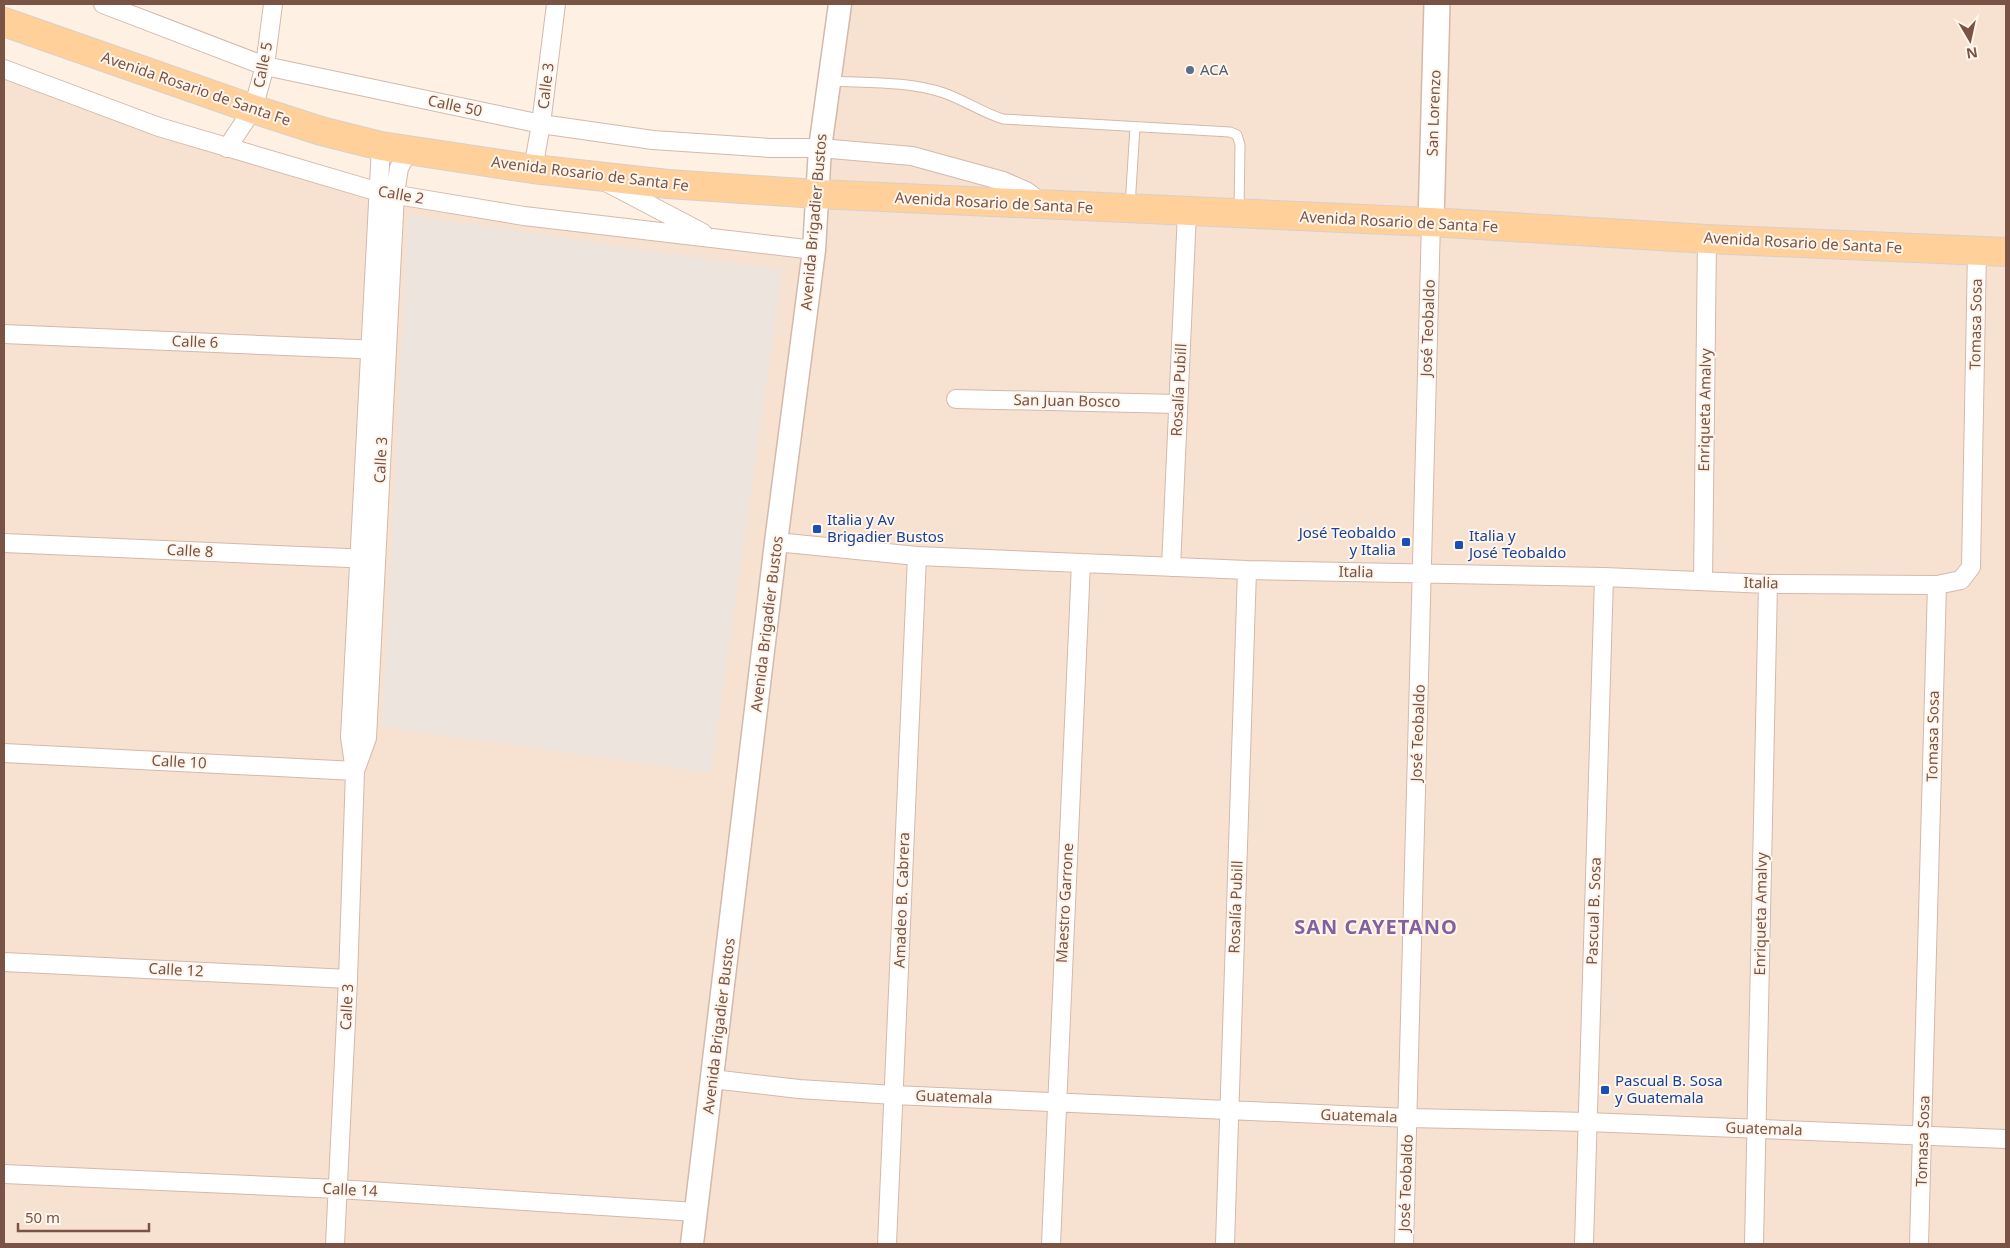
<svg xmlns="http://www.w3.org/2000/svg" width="2010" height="1248" viewBox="0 0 2010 1248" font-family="'Noto Sans',sans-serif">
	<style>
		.residential { fill: #f7e2d1 }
		.industrial { fill: #ede4de }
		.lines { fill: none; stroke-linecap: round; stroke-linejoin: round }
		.service-casing { stroke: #d3b9ab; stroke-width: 11 }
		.minor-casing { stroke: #d3b9ab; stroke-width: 20 }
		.tertiary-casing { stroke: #d3b9ab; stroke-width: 25 }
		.secondary-casing { stroke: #d7b8a8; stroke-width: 28 }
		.primary-casing { stroke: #d9cfcb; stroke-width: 30 }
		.service { stroke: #fff; stroke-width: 9 }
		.minor { stroke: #fff; stroke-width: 18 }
		.tertiary { stroke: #fff; stroke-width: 22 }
		.secondary { stroke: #fff; stroke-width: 25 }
		.primary { stroke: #ffd099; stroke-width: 28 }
		.service-dot { fill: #5c6f8a; stroke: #fff5eb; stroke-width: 2 }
		.transit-dot { fill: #1a4fb4; stroke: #fff5eb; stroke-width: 2 }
		.labels { text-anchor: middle; stroke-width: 4; stroke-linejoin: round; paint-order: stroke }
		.street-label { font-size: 15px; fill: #795446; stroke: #fff5eb }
		.service-label { font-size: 15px; fill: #4e5e75; stroke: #fff5eb; text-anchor: start }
		.transit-label { font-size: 15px; fill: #164399; stroke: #fff5eb; text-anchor: start }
		.district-label { font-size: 20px; font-weight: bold; letter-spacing: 1px; fill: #83619e; stroke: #fff5eb }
	</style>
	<rect width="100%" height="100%" fill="#fef1e3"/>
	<path class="residential" d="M 840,4 L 2006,4 L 2006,1244 L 4,1244 L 4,69 L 379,192 L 814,250 Z"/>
	<path class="industrial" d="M 408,215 L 783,270 L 711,773 L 382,727 Z"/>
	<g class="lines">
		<defs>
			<path id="service" d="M 830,81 C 868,83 908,81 944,93 C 964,100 983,113 1003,119 L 1230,132 L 1237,135 L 1240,145 L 1239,212
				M 1130,206 L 1135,127"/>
			<path id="minor" d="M 103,4 L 265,66 L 541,124 L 653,140 L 770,148 L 820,148 L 912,156 L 1003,181 L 1026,191 L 1042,203
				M 4,69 L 159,127 L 379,192 L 524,216 L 814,250
				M 381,146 L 350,737 L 355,771 L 367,738 L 395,194 L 399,168 L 409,150
				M 227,148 L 253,109 L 265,66 L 273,4
				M 533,169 L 541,124 L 556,4
				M 606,182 L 703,233
				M 4,334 L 380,350
				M 956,399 L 1178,404
				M 776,542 L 917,556 L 1247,570 L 1604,577 L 1768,584 L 1937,585
				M 4,543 L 371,559
				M 1171,567 L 1187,212
				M 1703,581 L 1707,239
				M 4,753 L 355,771 L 348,979 L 335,1244
				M 4,962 L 348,979
				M 712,1079 L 799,1089 L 894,1095 L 1408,1118 L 1588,1122 L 2006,1139
				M 4,1174 L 338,1189 L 696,1212
				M 887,1244 L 917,556
				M 1051,1244 L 1081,563
				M 1225,1244 L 1247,570
				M 1404,1244 L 1431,222
				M 1584,1244 L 1604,577
				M 1754,1244 L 1768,584
				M 1919,1244 L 1937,585 L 1961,580 L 1971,567 L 1977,251"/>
			<path id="tertiary" d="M 692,1244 L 776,542 L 814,250 L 820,148 L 840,4"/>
			<path id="secondary" d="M 1431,222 L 1437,4"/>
			<path id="primary" d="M 4,22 L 253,109 L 321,131 L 381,146 L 533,169 L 668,184 L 817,194 L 1431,222 L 1707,239 L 2006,252"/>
		</defs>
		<use href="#service" class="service-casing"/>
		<use href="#minor" class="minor-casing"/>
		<use href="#tertiary" class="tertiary-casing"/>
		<use href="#secondary" class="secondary-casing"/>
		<use href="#primary" class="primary-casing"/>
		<use href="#service" class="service"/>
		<use href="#minor" class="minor"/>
		<use href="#tertiary" class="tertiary"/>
		<use href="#secondary" class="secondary"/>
		<use href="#primary" class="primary"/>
	</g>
	<circle class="service-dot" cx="1190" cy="70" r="5"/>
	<g class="transit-dot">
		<rect x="812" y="524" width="10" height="10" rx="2.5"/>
		<rect x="1401" y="537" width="10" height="10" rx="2.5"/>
		<rect x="1454" y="540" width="10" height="10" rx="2.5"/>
		<rect x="1600" y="1085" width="10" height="10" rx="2.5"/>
	</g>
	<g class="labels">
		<g class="street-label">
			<text transform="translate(263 65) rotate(-79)" y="5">Calle 5</text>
			<text transform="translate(546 86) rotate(-83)" y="5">Calle 3</text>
			<text transform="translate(196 89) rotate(19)" y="5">Avenida Rosario de Santa Fe</text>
			<text transform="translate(455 106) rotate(12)" y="5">Calle 50</text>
			<text transform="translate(1434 113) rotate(-88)" y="5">San Lorenzo</text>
			<text transform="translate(590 174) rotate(7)" y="5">Avenida Rosario de Santa Fe</text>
			<text transform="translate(401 195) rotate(10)" y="5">Calle 2</text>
			<text transform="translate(994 203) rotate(3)" y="5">Avenida Rosario de Santa Fe</text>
			<text transform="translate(814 222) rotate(-85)" y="5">Avenida Brigadier Bustos</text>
			<text transform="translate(1399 222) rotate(3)" y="5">Avenida Rosario de Santa Fe</text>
			<text transform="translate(1803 243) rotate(3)" y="5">Avenida Rosario de Santa Fe</text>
			<text transform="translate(1976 324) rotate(-89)" y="5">Tomasa Sosa</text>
			<text transform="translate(1428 328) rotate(-88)" y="5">José Teobaldo</text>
			<text transform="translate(195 342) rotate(2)" y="5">Calle 6</text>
			<text transform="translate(1179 390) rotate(-87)" y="5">Rosalía Pubill</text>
			<text transform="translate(1067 401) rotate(1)" y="5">San Juan Bosco</text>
			<text transform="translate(1705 410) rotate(-89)" y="5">Enriqueta Amalvy</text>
			<text transform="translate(381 460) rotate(-87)" y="5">Calle 3</text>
			<text transform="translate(190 551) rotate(3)" y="5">Calle 8</text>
			<text transform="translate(1356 572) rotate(1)" y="5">Italia</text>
			<text transform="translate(1761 583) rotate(1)" y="5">Italia</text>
			<text transform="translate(767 624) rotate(-83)" y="5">Avenida Brigadier Bustos</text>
			<text transform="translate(1418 733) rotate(-88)" y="5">José Teobaldo</text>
			<text transform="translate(1933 736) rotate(-89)" y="5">Tomasa Sosa</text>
			<text transform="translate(179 762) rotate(3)" y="5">Calle 10</text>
			<text transform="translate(902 900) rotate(-88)" y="5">Amadeo B. Cabrera</text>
			<text transform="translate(1065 903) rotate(-87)" y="5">Maestro Garrone</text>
			<text transform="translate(1236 907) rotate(-88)" y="5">Rosalía Pubill</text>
			<text transform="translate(1594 911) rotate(-88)" y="5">Pascual B. Sosa</text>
			<text transform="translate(1761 914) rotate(-89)" y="5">Enriqueta Amalvy</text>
			<text transform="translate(176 970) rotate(3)" y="5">Calle 12</text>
			<text transform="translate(347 1007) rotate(-87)" y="5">Calle 3</text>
			<text transform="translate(719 1026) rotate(-83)" y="5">Avenida Brigadier Bustos</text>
			<text transform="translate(954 1097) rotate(2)" y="5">Guatemala</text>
			<text transform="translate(1359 1116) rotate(2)" y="5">Guatemala</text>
			<text transform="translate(1764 1129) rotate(2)" y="5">Guatemala</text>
			<text transform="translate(1923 1141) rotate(-88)" y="5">Tomasa Sosa</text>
			<text transform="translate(1406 1183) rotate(-88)" y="5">José Teobaldo</text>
			<text transform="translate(350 1190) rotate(3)" y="5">Calle 14</text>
		</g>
		<g class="service-label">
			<text x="1200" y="75">ACA</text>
		</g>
		<g class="transit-label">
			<text x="827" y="525">Italia y Av<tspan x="827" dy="17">Brigadier Bustos</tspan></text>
			<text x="1396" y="538" text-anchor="end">José Teobaldo<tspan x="1396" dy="17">y Italia</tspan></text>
			<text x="1469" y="541">Italia y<tspan x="1469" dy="17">José Teobaldo</tspan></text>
			<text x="1615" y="1086">Pascual B. Sosa<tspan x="1615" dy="17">y Guatemala</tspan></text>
		</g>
		<g class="district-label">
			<text x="1376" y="934">SAN CAYETANO</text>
		</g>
	</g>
	<rect width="2010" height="1248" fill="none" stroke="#795446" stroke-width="10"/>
	<g transform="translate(1970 40) rotate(171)" stroke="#fff5eb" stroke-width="4" paint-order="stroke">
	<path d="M0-4L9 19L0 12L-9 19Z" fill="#795446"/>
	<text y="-8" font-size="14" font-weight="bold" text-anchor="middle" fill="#795446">N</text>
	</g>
	<path d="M18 1223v8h131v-8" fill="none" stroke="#795446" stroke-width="2.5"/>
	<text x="25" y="1223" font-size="15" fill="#795446" stroke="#fff5eb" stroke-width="4" paint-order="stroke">50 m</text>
</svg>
